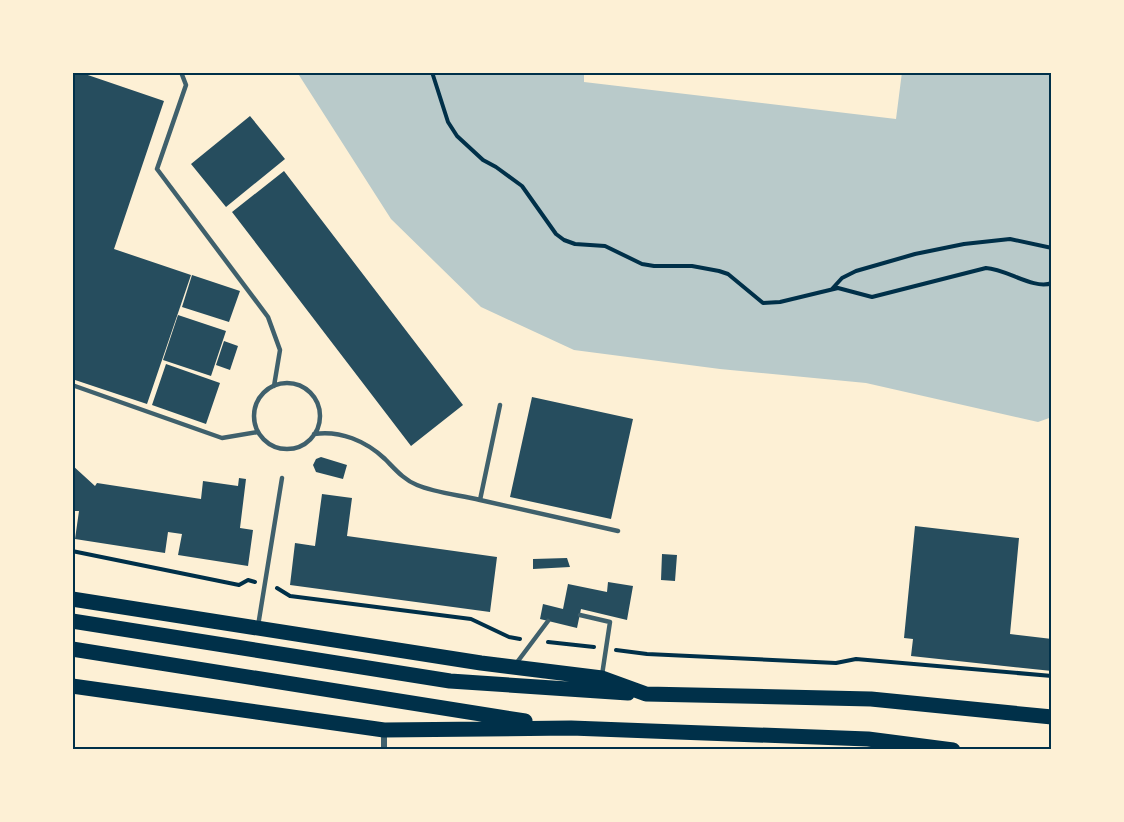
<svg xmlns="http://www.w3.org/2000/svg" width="1124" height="822" viewBox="0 0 1124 822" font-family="'Titillium Web',sans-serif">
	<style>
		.green { fill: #b9caca }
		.building { fill: #264d5e }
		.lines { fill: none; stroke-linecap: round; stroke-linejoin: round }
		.path { stroke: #003049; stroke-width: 4 }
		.service { stroke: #3f606c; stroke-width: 4.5 }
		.minor { stroke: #3f606c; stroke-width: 6 }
		.primary { stroke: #003049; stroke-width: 15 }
		.neatline { fill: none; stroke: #003049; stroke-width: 2 }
	</style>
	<rect width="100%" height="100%" fill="#fdf0d5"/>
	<path class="green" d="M 297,72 L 584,72 L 584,82 L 896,119 L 902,72 L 1052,72 L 1052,417 L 1038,422 L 866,383 L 720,369 L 574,350 L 481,307 L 391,219 Z"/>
	<path class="building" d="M 72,72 L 79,72 L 164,101 L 114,249 L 191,275 L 147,404 L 72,379 Z
		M 250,116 L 285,159 L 226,207 L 191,164 Z
		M 284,171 L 463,405 L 411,446 L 232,212 Z
		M 192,275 L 240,291 L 229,322 L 182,307 Z
		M 178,315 L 226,331 L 211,376 L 163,360 Z
		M 224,341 L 238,346 L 230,370 L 216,365 Z
		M 166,364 L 220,383 L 206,424 L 152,405 Z
		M 532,397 L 633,419 L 611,519 L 510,497 Z
		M 321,457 L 347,465 L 343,479 L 316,472 L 313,465 L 316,459 Z
		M 72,465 L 95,486 L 97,483 L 201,499 L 203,481 L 238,486 L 239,478 L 246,479 L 240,528 L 253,530 L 248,566 L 178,555 L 182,534 L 168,532 L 165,553 L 75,539 L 79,511 L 72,511 Z
		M 322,494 L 352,498 L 347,536 L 497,557 L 490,612 L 290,585 L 295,543 L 315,546 Z
		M 915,526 L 1019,538 L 1010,634 L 1052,639 L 1052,671 L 911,656 L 913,639 L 904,638 Z
		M 662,554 L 677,555 L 675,581 L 661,580 Z
		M 567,558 L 570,567 L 533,569 L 533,559 Z
		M 608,582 L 633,586 L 627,620 L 581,609 L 577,628 L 540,619 L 543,604 L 563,609 L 568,584 L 607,592 Z"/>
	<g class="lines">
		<path class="path" d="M 432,72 L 448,122 L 457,136 L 483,160 L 496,167 L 522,186 L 556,234 L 564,240 L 575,244 L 605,246 L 642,264 L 654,266 L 692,266 L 719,271 L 728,274 L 763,303 L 780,302 L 838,288 L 872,297 L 986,268 C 1007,269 1033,290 1052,283
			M 832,289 L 842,278 L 856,271 L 915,254 L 964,244 L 1010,239 L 1052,248
			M 72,551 L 239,585 L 248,580 L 255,582
			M 277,588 L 290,596 L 471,619 L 509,637 L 520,639
			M 548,642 L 594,647
			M 616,650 L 647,654 L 836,663 L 856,659 L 1052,676"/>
		<path class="service" d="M 181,72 L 186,85 L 157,169 L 268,317 L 280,350 L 274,386
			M254 416a33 33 0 1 1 66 0a33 33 0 1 1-66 0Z
			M 72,385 L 222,438 L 258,432
			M 314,434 C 340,430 366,441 385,459 C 395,469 404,480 417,485 C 436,493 460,495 480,500 L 500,405
			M 480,500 L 618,531
			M 580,615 L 610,622 L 602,675
			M 258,626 L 282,478
			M 515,665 L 548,621"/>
		<path class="minor" d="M 384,750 L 384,730"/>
		<path class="primary" d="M 72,599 L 481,663 L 602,678 L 646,694 L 871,699 L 1052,717
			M 72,621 L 450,681 L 628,693
			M 72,649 L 525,721
			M 72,686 L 384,730 L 571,728 L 868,739 L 953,750"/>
	</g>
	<rect width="1124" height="822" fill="none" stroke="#fdf0d5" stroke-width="147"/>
	<rect x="74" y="74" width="976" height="674" class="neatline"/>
</svg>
